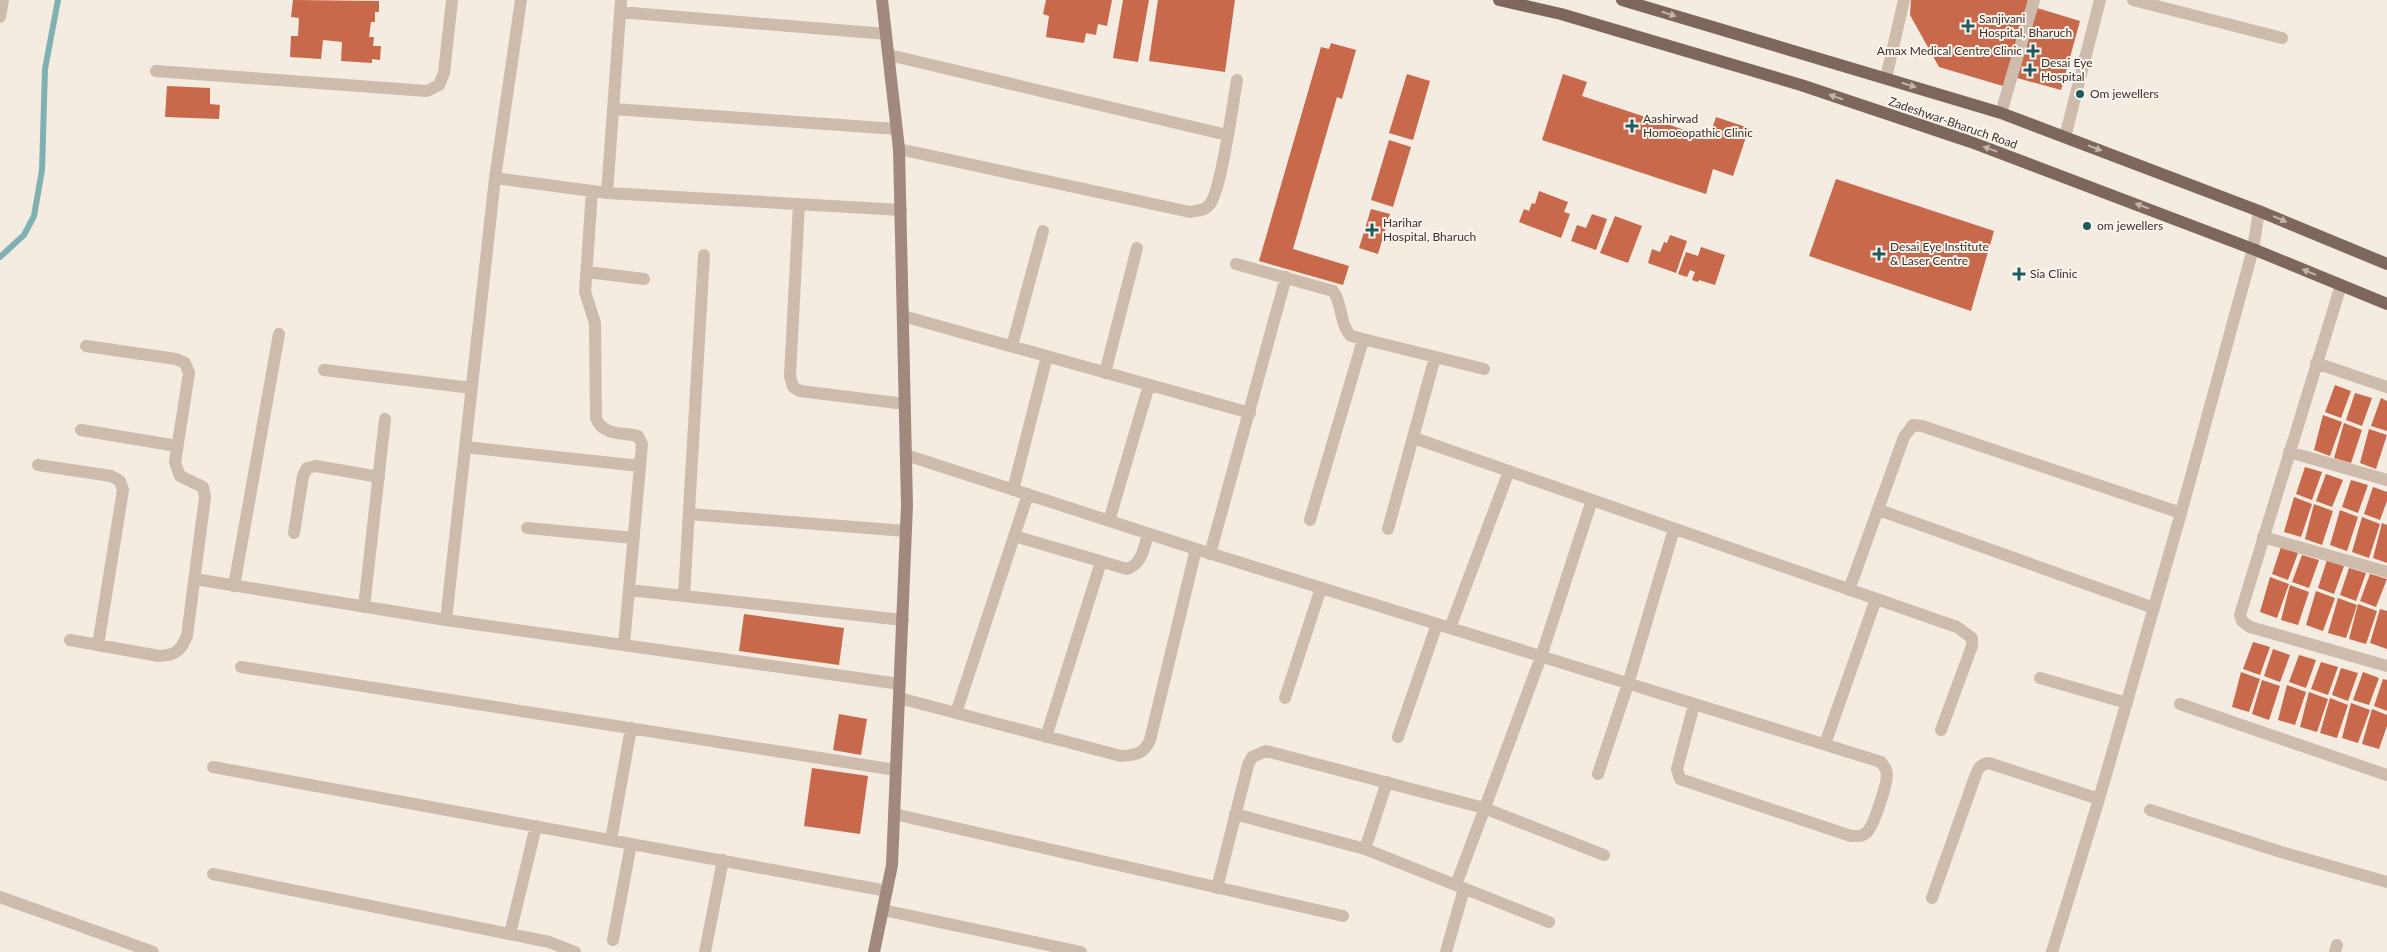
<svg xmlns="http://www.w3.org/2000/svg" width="2387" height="952" viewBox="0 0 2387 952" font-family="Lato,sans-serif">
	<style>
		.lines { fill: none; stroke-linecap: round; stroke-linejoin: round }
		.stream { stroke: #7fb0b2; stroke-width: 6 }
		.building { fill: #c8694b }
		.minor { stroke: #cdbbac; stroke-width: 12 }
		.secondary { stroke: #a18a7d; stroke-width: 12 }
		.primary { stroke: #7d675c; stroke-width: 12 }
		.oneway { fill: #c2b5ac }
		.poi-dot { fill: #1f5a5e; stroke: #fbf5ee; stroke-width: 2 }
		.labels { text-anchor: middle; stroke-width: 4; stroke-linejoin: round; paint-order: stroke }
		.poi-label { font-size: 12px; fill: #3b302b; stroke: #fbf5ee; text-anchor: start }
		.street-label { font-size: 12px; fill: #3b302b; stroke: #fbf5ee }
	</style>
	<rect width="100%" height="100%" fill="#f4ebe1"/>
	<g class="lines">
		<path class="stream" d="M 0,257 L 24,235 L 34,216 L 42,170 L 45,69 L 58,0"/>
	</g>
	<path class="building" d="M 293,0 L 379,1 L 379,12 L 375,12 L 375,22 L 371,22 L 369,37 L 374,37 L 373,46 L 381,46 L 380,60 L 372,59 L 372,63 L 341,61 L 342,42 L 323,40 L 321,59 L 290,57 L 291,36 L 298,36 L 299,18 L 291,17 Z
		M 1046,0 L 1112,0 L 1107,26 L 1098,24 L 1096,35 L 1086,33 L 1084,43 L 1046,37 L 1049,16 L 1043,14 Z
		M 1123,0 L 1149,0 L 1138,62 L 1113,58 Z
		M 1158,0 L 1235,0 L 1225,72 L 1149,61 Z
		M 1911,0 L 2029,0 L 2003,86 L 1939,67 L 1910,15 Z
		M 2037,8 L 2080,21 L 2061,90 L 2017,78 Z
		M 1331,43 L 1356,50 L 1342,99 L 1337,97 L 1293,249 L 1349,266 L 1343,285 L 1259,261 L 1321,47 L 1329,49 Z
		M 1407,74 L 1430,81 L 1413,140 L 1389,133 Z
		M 1563,74 L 1587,82 L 1582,96 L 1709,138 L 1716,117 L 1749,128 L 1733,176 L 1713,169 L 1706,194 L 1542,140 Z
		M 167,86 L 210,88 L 210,104 L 220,105 L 219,119 L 165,117 Z
		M 1389,140 L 1411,147 L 1393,207 L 1371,200 Z
		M 1836,179 L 1994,231 L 1971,311 L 1809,256 Z
		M 1539,191 L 1568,202 L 1564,212 L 1570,214 L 1561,238 L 1519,222 L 1524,209 L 1529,211 L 1532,203 L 1535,204 Z
		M 1371,209 L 1390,214 L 1378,254 L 1359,248 Z
		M 1592,214 L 1607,219 L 1596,250 L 1571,241 L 1577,225 L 1586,228 Z
		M 1615,216 L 1642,226 L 1628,263 L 1600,253 Z
		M 1670,235 L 1687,241 L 1676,273 L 1648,263 L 1652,249 L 1660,252 L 1664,242 L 1667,243 Z
		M 1701,247 L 1725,255 L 1715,285 L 1699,280 L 1698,282 L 1692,280 L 1695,272 L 1690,270 L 1687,277 L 1678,274 L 1686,252 L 1698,256 Z
		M 2335,385 L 2351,391 L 2341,418 L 2325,412 Z
		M 2355,393 L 2372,398 L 2362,426 L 2346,420 Z
		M 2381,398 L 2387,401 L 2387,431 L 2371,426 Z
		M 2323,415 L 2342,422 L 2330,456 L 2314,450 Z
		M 2344,423 L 2362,430 L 2351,463 L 2334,458 Z
		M 2369,429 L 2387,435 L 2376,469 L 2360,463 Z
		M 2305,467 L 2322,472 L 2312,500 L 2296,494 Z
		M 2326,474 L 2343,480 L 2332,507 L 2316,501 Z
		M 2351,480 L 2368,485 L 2358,513 L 2342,507 Z
		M 2373,487 L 2387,492 L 2387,501 L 2380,520 L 2364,514 Z
		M 2294,497 L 2312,504 L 2301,537 L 2284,532 Z
		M 2314,504 L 2333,511 L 2322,545 L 2305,539 Z
		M 2340,510 L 2358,517 L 2347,551 L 2330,545 Z
		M 2362,517 L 2380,524 L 2369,558 L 2352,552 Z
		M 2382,523 L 2387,525 L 2387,563 L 2373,558 Z
		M 2281,547 L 2298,553 L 2288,580 L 2272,574 Z
		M 2302,555 L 2319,560 L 2309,588 L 2292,582 Z
		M 2327,560 L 2344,566 L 2334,594 L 2318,588 Z
		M 2349,568 L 2366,573 L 2356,601 L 2340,595 Z
		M 2370,574 L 2387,579 L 2376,607 L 2360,601 Z
		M 2270,577 L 2289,584 L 2277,618 L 2260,612 Z
		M 2290,585 L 2309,592 L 2298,625 L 2281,620 Z
		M 2316,591 L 2335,598 L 2323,631 L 2306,625 Z
		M 2338,598 L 2357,605 L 2346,638 L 2328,633 Z
		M 2358,604 L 2377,611 L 2366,644 L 2349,639 Z
		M 2380,609 L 2387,611 L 2387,649 L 2370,643 Z
		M 744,614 L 844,628 L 839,665 L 739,651 Z
		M 2253,642 L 2270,647 L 2260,675 L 2243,669 Z
		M 2273,649 L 2290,655 L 2280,682 L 2264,676 Z
		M 2299,655 L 2316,660 L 2306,688 L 2289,682 Z
		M 2321,662 L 2338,667 L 2328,695 L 2311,689 Z
		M 2341,668 L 2358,673 L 2348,701 L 2332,695 Z
		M 2241,672 L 2260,679 L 2249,712 L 2232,707 Z
		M 2363,672 L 2379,678 L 2369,705 L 2353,700 Z
		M 2383,679 L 2387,680 L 2387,711 L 2374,706 Z
		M 2262,680 L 2280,686 L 2269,720 L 2252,714 Z
		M 2287,685 L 2306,692 L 2295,725 L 2278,720 Z
		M 2309,692 L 2328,699 L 2317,732 L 2300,727 Z
		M 2330,698 L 2348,705 L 2337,738 L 2320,733 Z
		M 2351,703 L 2370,710 L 2358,743 L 2342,738 Z
		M 2372,709 L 2387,715 L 2387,726 L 2379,749 L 2362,744 Z
		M 839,714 L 867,719 L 861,755 L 833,750 Z
		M 812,768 L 868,776 L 860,834 L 804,826 Z"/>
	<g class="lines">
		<path class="minor" d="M 2133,0 L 2282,38
			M 620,12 L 886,34
			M 0,17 L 3,0
			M 889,55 L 1227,135
			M 156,71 L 427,91 L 439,85 L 444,73 L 452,0
			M 1886,78 L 1904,0
			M 613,109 L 897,129
			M 2001,113 L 2034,0
			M 2065,137 L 2100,0
			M 899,149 L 1190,212 C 1198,210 1205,211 1210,204 C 1221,191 1233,103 1237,80
			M 495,178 L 607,193 L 901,210
			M 592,191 L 585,292 L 595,323 L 596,418 C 603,436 621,432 638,436 L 642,444 L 624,645
			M 607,193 L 621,0
			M 799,204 L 790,376 L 793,387 L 800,391 L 905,404
			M 1236,264 L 1333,291 C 1343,304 1339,324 1351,336 L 1484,369
			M 587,272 L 644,279
			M 2341,285 L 2240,615 L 2242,621 L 2250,627 L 2387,666
			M 903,316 L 1250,413
			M 1012,346 L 1043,231
			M 2316,363 L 2387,387
			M 324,370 L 472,388
			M 1105,373 L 1137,248
			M 81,430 L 177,446
			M 1414,438 L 1957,627 L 1972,638 L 1972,646 L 1941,730
			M 465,447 L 640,466
			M 2289,452 L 2387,480
			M 906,455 L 1196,549 L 1881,762 C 1885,767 1887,770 1887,776 C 1886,786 1874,827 1866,833 C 1862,837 1857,836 1851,836 L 1680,779 L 1677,769 L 1694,705
			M 38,465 L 111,476 L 120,481 L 123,490 L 98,645
			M 1013,490 L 1047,356
			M 1879,510 L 2154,608
			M 689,514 L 906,531
			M 1310,520 L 1363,340
			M 1109,521 L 1149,385
			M 527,528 L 634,538
			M 1388,529 L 1435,357
			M 294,533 L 303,476 L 307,468 L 316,466 L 379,477
			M 1014,536 L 1127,569 C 1142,564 1144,548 1148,534
			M 2263,537 L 2387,572
			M 1210,554 L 1286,277
			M 195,579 L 446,620 L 900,684
			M 234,586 L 279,334
			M 629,590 L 903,620
			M 1849,590 L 1904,437 L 1913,425 L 1922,426 L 2181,513
			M 684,596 L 704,255
			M 364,607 L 385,419
			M 446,620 L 495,178 L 521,0
			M 1450,628 L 1509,471
			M 70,640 L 159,656 C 175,655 180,652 187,636 L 205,497 L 203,487 L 180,476 L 175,462 L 189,373 L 185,363 L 176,359 L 86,346
			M 241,667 L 896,770
			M 2040,678 L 2127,703
			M 899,698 L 1121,756 C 1136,755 1144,754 1150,740 L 1196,549
			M 1285,698 L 1321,588
			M 2180,704 L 2387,775
			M 956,713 L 1028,494
			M 1046,737 L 1101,562
			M 1398,737 L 1437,624
			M 1825,744 L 1876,599
			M 213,767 L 887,891
			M 1598,774 L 1628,684 L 1674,529
			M 2150,810 L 2281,852 L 2387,882
			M 894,814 L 1343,916
			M 1235,814 L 1365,849 L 1549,922
			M 611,840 L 631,728
			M 1365,849 L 1387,782
			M 213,874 L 549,942 L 575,952
			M 1456,885 L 1541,657 L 1592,500
			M 1217,888 L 1248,765 L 1252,757 L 1266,751 L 1484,808 L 1604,855
			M 0,897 L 153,952
			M 1932,898 L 1975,777 C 1978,769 1980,764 1989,763 L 2099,799
			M 883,910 L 1081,952
			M 510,934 L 536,826
			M 613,940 L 631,844
			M 705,952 L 723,860
			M 1446,952 L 1464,889
			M 2052,952 L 2099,799 L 2181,513 L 2253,249 L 2259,211
			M 2335,952 L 2337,945"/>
		<path class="secondary" d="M 874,952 L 892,865 L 907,505 L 899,149 L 882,0"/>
		<path class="primary" d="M 1499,0 L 1561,14 L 1801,85 L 1971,142 L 2253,249 L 2387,304
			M 1622,0 L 2001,113 L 2259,211 L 2387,264"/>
	</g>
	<defs><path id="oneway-solid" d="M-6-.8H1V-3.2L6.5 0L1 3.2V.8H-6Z" transform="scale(1.25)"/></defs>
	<g class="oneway">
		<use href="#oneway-solid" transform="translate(1669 14) rotate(17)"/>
		<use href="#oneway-solid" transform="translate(1909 85) rotate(17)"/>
		<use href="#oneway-solid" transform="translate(1836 97) rotate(-161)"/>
		<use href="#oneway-solid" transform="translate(2095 148) rotate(21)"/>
		<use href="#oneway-solid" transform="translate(1990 149) rotate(-160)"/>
		<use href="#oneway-solid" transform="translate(2142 206) rotate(-159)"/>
		<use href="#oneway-solid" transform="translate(2280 219) rotate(23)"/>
		<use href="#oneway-solid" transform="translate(2309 272) rotate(-157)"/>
	</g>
	<g class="poi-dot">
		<path d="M1965.5 18.5h5v5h5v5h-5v5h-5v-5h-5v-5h5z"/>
		<path d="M2030.5 43.5h5v5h5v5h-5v5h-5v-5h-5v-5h5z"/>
		<path d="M2027.5 62.5h5v5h5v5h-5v5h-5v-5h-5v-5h5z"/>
		<circle cx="2080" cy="94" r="5"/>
		<path d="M1629.5 118.5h5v5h5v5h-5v5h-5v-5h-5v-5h5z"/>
		<circle cx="2087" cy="226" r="5"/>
		<path d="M1369.5 222.5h5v5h5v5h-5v5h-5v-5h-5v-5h5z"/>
		<path d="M1876.5 246.5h5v5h5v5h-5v5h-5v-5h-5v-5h5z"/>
		<path d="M2016.5 266.5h5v5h5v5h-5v5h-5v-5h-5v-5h5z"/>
	</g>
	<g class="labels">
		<g class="poi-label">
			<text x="1979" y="23">Sanjivani<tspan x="1979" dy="14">Hospital, Bharuch</tspan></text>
			<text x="2022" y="55" text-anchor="end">Amax Medical Centre Clinic</text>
			<text x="2041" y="67">Desai Eye<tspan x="2041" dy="14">Hospital</tspan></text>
			<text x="2090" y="98">Om jewellers</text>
			<text x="1643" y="123">Aashirwad<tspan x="1643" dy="14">Homoeopathic Clinic</tspan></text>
			<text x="1383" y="227">Harihar<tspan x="1383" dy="14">Hospital, Bharuch</tspan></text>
			<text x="2097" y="230">om jewellers</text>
			<text x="1890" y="251">Desai Eye Institute<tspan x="1890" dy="14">&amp; Laser Centre</tspan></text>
			<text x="2030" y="278">Sia Clinic</text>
		</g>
		<g class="street-label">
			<text transform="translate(1953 123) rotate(19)" y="4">Zadeshwar-Bharuch Road</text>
		</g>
	</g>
</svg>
